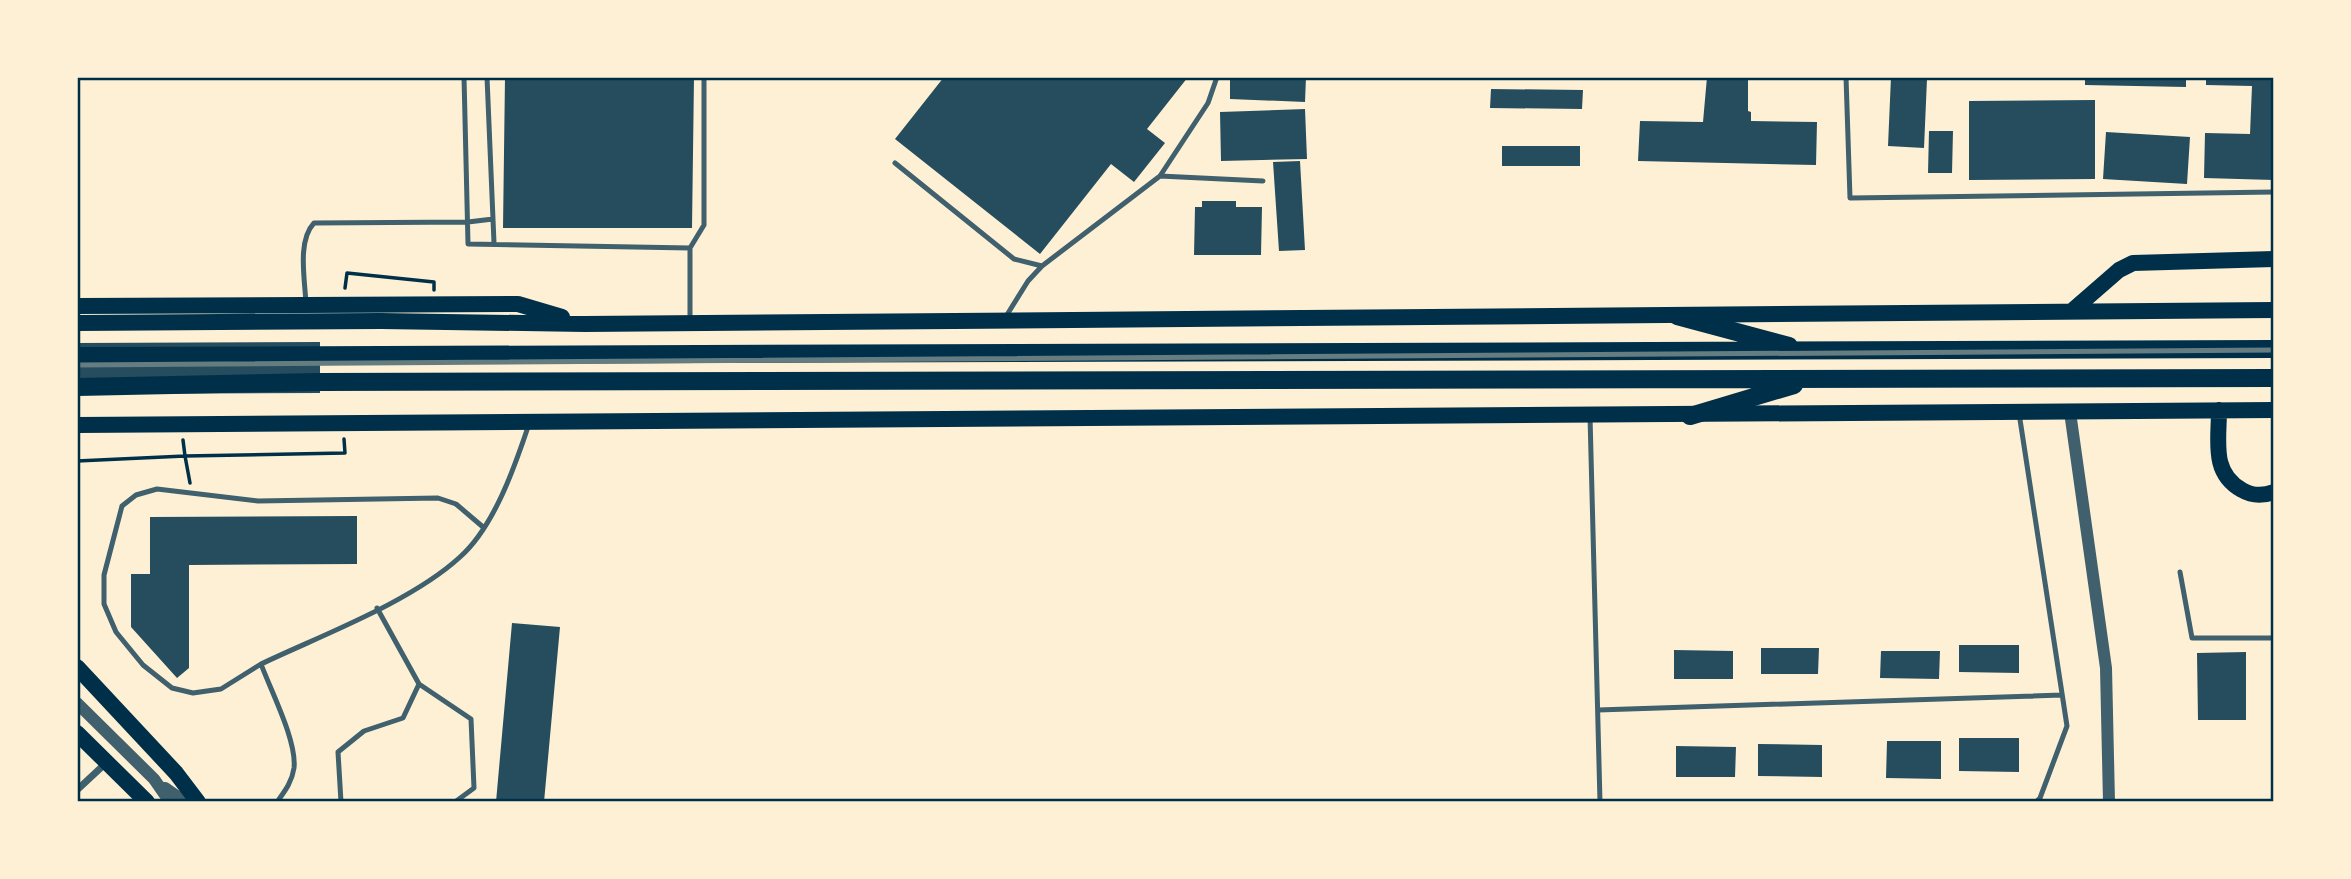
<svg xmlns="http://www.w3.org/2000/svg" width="2351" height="879" viewBox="0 0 2351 879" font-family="'Archivo Narrow',sans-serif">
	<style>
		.building { fill: #264d5e }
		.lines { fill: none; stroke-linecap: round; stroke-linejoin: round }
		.path { stroke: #003049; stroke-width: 3.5 }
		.service { stroke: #3f606c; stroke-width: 5 }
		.minor { stroke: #3f606c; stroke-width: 7 }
		.tertiary { stroke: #3f606c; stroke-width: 12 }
		.primary { stroke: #003049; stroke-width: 16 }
		.trunk { stroke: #003049; stroke-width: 18 }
		.rail { stroke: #657d81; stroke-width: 5 }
		.neatline { fill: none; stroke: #003049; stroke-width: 2.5 }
	</style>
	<rect width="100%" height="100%" fill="#fdf0d5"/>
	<path class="building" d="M 505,77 L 694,77 L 692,228 L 503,228 Z
		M 944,77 L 1188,77 L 1147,129 L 1165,143 L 1134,182 L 1111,164 L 1040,254 L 895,139 Z
		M 1230,77 L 1306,77 L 1305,102 L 1230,99 Z
		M 1707,77 L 1748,77 L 1748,111 L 1751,112 L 1751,121 L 1817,122 L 1816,165 L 1638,161 L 1640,121 L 1703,122 Z
		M 1891,77 L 1927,79 L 1924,148 L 1888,146 Z
		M 2085,77 L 2186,77 L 2186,87 L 2085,85 Z
		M 2206,77 L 2274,77 L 2274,180 L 2204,178 L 2205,133 L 2250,134 L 2252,86 L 2206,85 Z
		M 1491,89 L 1583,90 L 1582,109 L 1490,108 Z
		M 2095,100 L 2095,179 L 1969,180 L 1969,101 Z
		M 1305,109 L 1307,159 L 1221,161 L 1220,112 Z
		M 1929,131 L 1953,131 L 1952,173 L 1928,173 Z
		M 2106,132 L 2190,137 L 2187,184 L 2103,179 Z
		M 1502,146 L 1580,146 L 1580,166 L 1502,166 Z
		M 1300,161 L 1305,250 L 1279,251 L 1273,162 Z
		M 1202,201 L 1236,201 L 1236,207 L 1262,207 L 1261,255 L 1194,255 L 1195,207 L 1202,207 Z
		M 320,342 L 320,393 L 77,394 L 77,343 Z
		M 357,516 L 357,564 L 189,565 L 189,668 L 177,678 L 131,627 L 131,574 L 150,574 L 150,517 Z
		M 512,623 L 560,627 L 544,802 L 496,802 Z
		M 1959,645 L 2019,645 L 2019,673 L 1959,672 Z
		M 1761,648 L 1819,648 L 1818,674 L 1761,674 Z
		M 1674,650 L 1733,651 L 1733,679 L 1674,679 Z
		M 1881,651 L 1940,651 L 1939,679 L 1880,678 Z
		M 2246,652 L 2246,720 L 2198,720 L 2197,653 Z
		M 1959,738 L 2019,738 L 2019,772 L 1959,771 Z
		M 1887,741 L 1941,741 L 1941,779 L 1886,778 Z
		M 1758,744 L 1822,745 L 1822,777 L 1758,776 Z
		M 1676,746 L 1736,747 L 1735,777 L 1676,777 Z"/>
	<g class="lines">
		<path class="path" d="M 345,288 L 347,273 L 434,282 L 434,290
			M 77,461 L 185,456 L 183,440
			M 190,483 L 185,456 L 345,453 L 344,439"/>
		<path class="service" d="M 464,77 L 468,244 L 690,248
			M 487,77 L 494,243
			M 1846,77 L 1850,198 L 2274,192
			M 895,163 L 1014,259 L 1042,266
			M 1160,176 L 1263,181
			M 306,304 C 305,280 297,241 314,223 L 468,222 L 493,219
			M 1005,318 L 1028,281 L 1042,266 L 1160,176 L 1208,103 L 1217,77
			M 690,322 L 690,248 L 704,225 L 704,77
			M 2019,413 L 2067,726 L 2040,798 L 2036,802
			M 1590,416 L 1600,802
			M 2180,572 L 2192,638 L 2274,638
			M 377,608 L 419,684 L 471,719 L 474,788 L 455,802
			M 261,664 L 221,689 L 193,693 L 172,688 L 143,665 L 116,632 L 104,604 L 104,575 L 122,506 L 136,495 L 157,489 L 258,501 L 438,498 L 456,504 L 483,527
			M 1598,710 L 2062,695
			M 277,802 C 285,791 292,782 294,768 C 297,741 271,691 261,664 C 322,635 411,602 460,557 C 494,527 515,466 529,424
			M 341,802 L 338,752 L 364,731 L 403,718 L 419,684"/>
		<path class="minor" d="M 77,790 L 106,763"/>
		<path class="tertiary" d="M 2070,412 L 2106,668 L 2109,802
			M 77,703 L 154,779 L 170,802
			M 165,788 L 185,802"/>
		<path class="primary" d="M 77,306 L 518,304 L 562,317
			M 2073,310 L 2119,270 L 2133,263 L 2274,259
			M 77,323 L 381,321 L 585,324 L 2274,310
			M 2219,410 C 2219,441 2211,473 2242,490 C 2252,496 2263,496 2274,492
			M 77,425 L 2274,410
			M 77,667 L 176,773 L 198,802
			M 77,733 L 147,802"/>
		<path class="trunk" d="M 1677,316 L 1789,346
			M 77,356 L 2274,349
			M 77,387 L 319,382 L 2274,378
			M 1690,416 L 1794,385"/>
		<path class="rail" d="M 77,365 L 2274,350"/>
	</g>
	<rect width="2351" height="879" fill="none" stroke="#fdf0d5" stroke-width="158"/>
	<rect x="79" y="79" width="2193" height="721" class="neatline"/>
</svg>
